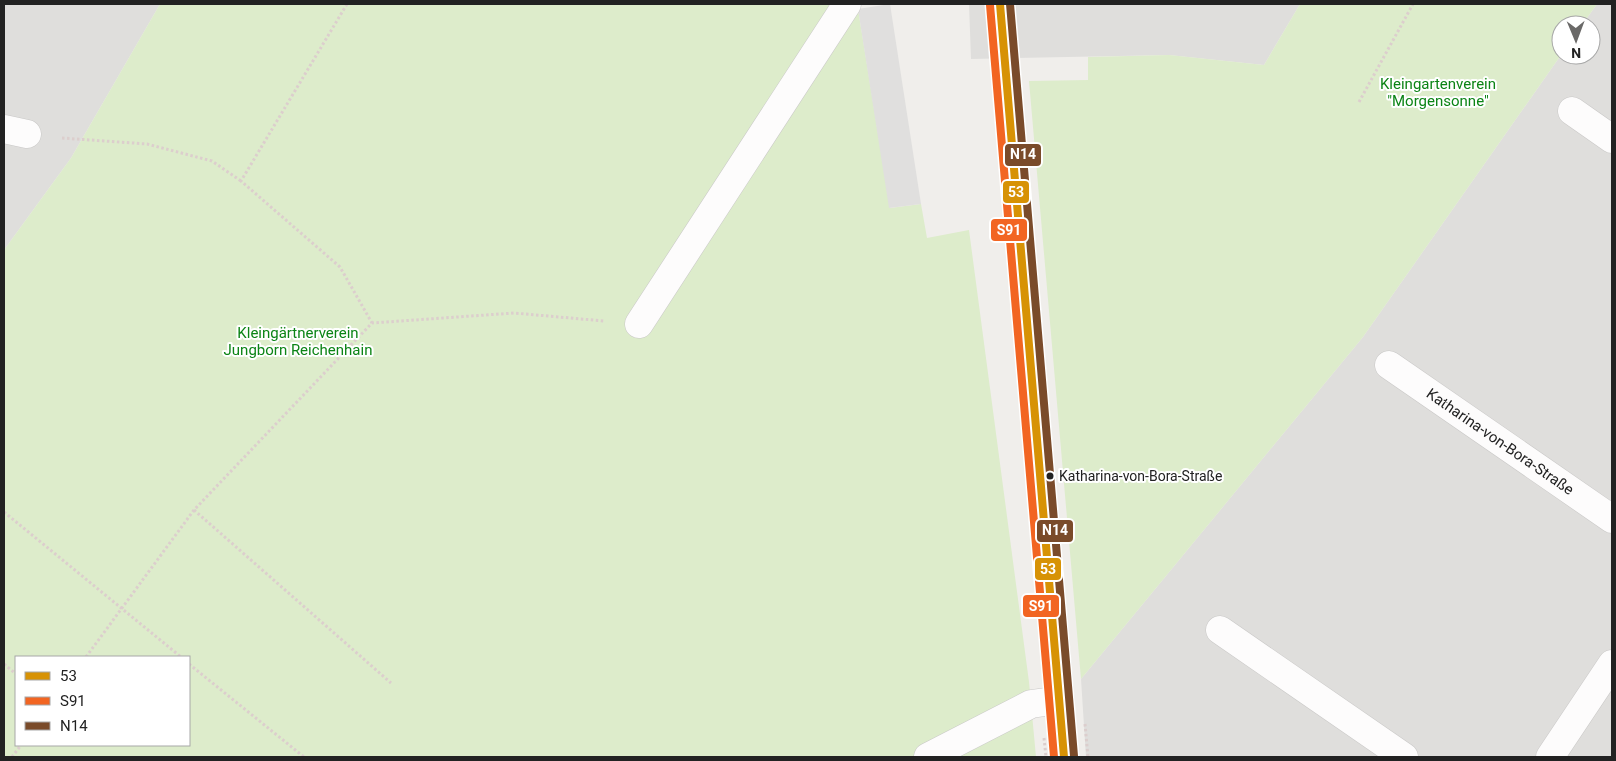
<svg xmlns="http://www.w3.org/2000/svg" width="1616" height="761" viewBox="0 0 1616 761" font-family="Roboto,sans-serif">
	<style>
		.residential { fill: #dfdedc }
		.grass { fill: #ddeccb; fill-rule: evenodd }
		.parking { fill: #e0dfde }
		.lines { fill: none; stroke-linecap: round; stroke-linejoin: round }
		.minor-casing { stroke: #c9c8c7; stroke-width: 29 }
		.path { stroke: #dccecd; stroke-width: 3; stroke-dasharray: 2.5 2.5; stroke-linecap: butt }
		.minor { stroke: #fdfcfc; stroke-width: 28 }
		.bus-1-casing { stroke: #fff; stroke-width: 11 }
		.bus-2-casing { stroke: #fff; stroke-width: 11 }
		.bus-3-casing { stroke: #fff; stroke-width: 11 }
		.bus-1 { stroke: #d79205; stroke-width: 8 }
		.bus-2 { stroke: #f26522; stroke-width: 8 }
		.bus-3 { stroke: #7a4b2a; stroke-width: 8 }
		.bus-dot { fill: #222; stroke: #fff; stroke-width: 2 }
		.labels { text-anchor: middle; stroke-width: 4; stroke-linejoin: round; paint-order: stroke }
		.bus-label { font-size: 14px; fill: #222; stroke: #fff; text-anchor: start }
		.park-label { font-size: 15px; fill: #0c8416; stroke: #fff }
		.street-label { font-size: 15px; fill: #222; stroke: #fff }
		.line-badge { stroke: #fff; stroke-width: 2 }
		.badge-label { font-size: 14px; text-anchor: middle; font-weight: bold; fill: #fff }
	</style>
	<rect width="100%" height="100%" fill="#f0eeeb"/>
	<path class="residential" d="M 4,4 L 160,4 L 71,158 L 4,250 Z
		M 969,4 L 1300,4 L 1264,65 L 1169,55 L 971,59 Z
		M 1597,4 L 1612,4 L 1612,757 L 1086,757 L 1081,679 L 1363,337 L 1561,55 L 1591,55 L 1591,25 L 1582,25 Z"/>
	<path class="grass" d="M 160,4 L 861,4 L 858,9 L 890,208 L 921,204 L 927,238 L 969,230 L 1029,682 L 1036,757 L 4,757 L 4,250 L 71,158 ZM 16,657 L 189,657 L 189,745 L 16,745 Z
		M 1300,4 L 1597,4 L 1582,25 L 1561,25 L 1561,55 L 1363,337 L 1081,679 L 1029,81 L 1088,80 L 1088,57 L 1169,55 L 1264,65 Z"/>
	<path class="parking" d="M 890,4 L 921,204 L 889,208 L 858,9 Z"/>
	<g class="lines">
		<defs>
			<g id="minor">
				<path d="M 1572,111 L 1612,139"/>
				<path d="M 4,129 L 27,134"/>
				<path d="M 639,324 L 847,4"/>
				<path id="s1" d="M 1389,365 L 1612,519"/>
				<path d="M 1220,630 L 1404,757"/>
				<path d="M 928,757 L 1031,704 L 1060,700 L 1000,4"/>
				<path d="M 1550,757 L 1612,664"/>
			</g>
		</defs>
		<use href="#minor" class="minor-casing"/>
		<path class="path" d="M 347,4 L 241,181 L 340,267 L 372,323
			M 1359,102 L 1413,4
			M 62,138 L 147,144 L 212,161 L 241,181
			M 194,510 L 391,683
			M 4,512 L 181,657
			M 86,657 L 194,510 L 372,323 L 514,313 L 604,321
			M 4,664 L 16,674
			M 189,664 L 304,757
			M 1085,724 L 1088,757
			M 1044,738 L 1046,757
			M 12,757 L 21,745"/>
		<use href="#minor" class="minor"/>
		<defs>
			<path id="bus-1" d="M 1000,4 L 1064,757"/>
			<path id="bus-2" d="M 990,5 L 1054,757"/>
			<path id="bus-3" d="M 1010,4 L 1074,756"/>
		</defs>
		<use href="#bus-1" class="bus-1-casing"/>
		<use href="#bus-2" class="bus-2-casing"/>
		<use href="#bus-3" class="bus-3-casing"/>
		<use href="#bus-1" class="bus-1"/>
		<use href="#bus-2" class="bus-2"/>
		<use href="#bus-3" class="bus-3"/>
	</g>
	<circle class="bus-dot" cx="1050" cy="476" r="4.5"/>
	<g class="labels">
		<g class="bus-label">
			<text x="1059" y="481">Katharina-von-Bora-Straße</text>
		</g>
		<g class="park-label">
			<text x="1438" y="89">Kleingartenverein<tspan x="1438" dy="17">"Morgensonne"</tspan></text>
			<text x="298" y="338">Kleingärtnerverein<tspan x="298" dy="17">Jungborn Reichenhain</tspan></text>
		</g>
		<g class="street-label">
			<text dy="5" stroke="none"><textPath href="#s1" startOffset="135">Katharina-von-Bora-Straße</textPath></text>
		</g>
	</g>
	<g class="line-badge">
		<rect x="1004" y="143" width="38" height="24" rx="5" fill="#7a4b2a"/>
		<rect x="1002" y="180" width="28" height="24" rx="5" fill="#d79205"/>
		<rect x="990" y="218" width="38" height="24" rx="5" fill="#f26522"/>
		<rect x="1036" y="519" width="38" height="24" rx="5" fill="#7a4b2a"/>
		<rect x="1034" y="557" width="28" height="24" rx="5" fill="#d79205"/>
		<rect x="1022" y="594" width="38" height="24" rx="5" fill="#f26522"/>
	</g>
	<g class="badge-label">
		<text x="1023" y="159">N14</text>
		<text x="1016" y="197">53</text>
		<text x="1009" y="235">S91</text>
		<text x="1055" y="535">N14</text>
		<text x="1048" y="574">53</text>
		<text x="1041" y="611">S91</text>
	</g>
	<rect width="1616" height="761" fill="none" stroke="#222222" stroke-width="10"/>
	<rect x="15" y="656" width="175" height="90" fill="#ffffff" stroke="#a7a7a7"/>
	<rect x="25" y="672" width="25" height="8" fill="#d79205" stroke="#a7a7a7"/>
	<text x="60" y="681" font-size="15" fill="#222222">53</text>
	<rect x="25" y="697" width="25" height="8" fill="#f26522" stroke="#a7a7a7"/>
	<text x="60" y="706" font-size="15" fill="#222222">S91</text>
	<rect x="25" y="722" width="25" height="8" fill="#7a4b2a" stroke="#a7a7a7"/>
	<text x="60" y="731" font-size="15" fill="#222222">N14</text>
	<g transform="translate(1576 40) rotate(179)"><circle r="24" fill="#ffffff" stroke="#a7a7a7"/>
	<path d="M0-4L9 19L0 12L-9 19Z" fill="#6a6968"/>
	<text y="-8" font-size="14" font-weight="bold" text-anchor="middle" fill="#222222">N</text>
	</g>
</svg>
